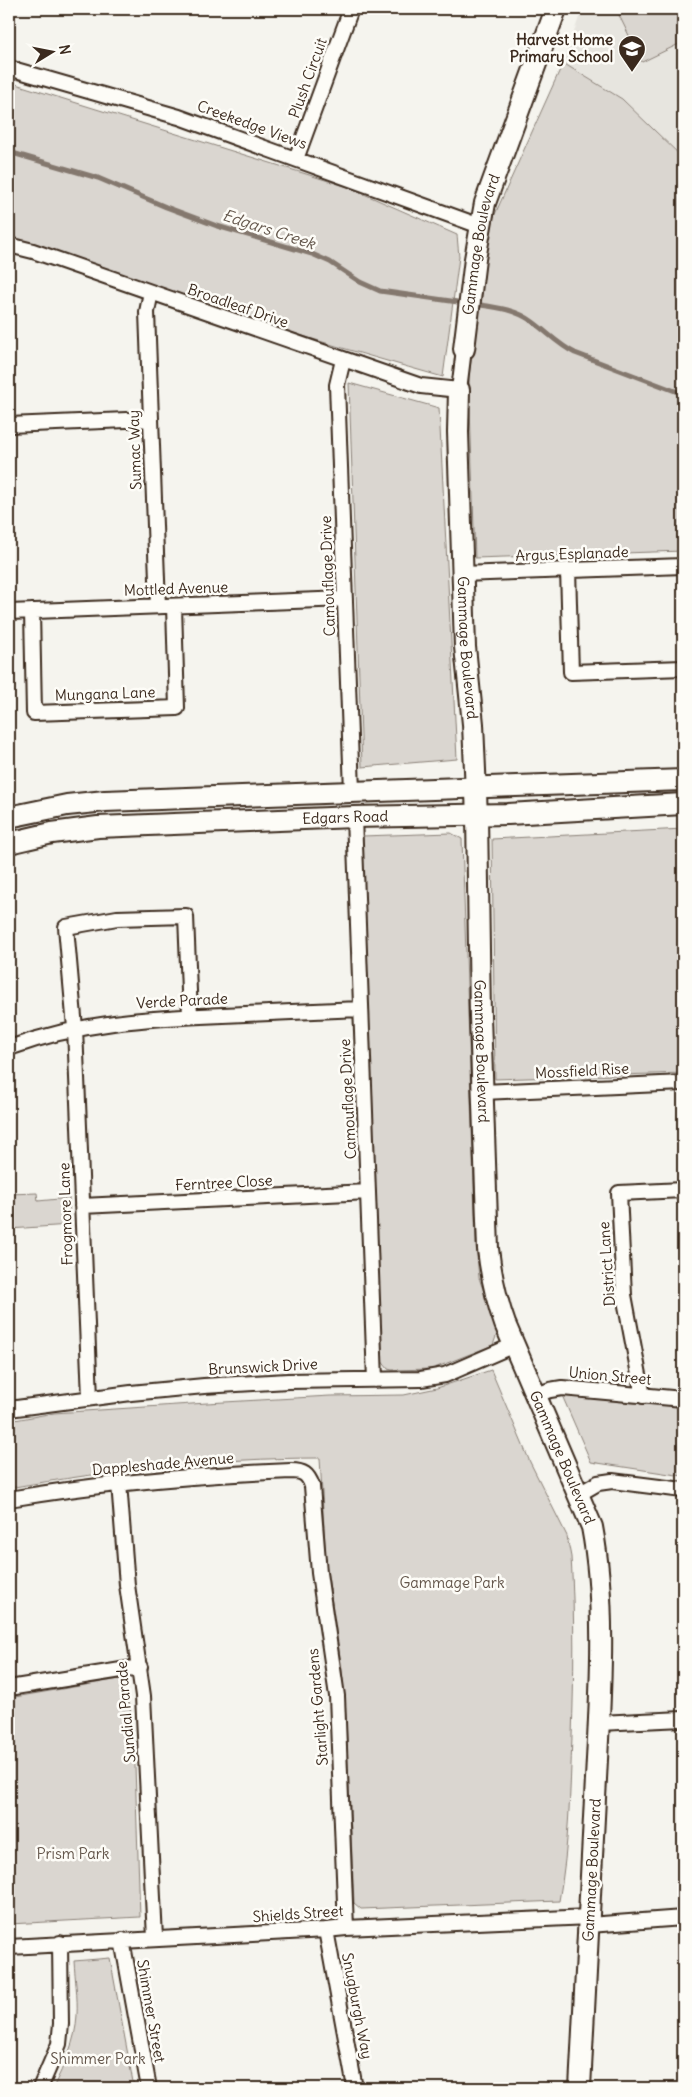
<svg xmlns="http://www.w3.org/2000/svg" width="692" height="2097" viewBox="0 0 692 2097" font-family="Delius,sans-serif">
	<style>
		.built { fill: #e7e5df }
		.green { fill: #dad6d0; stroke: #8a8077 }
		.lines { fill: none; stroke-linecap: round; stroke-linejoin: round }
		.stream { stroke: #84786e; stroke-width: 5 }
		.street-casing { stroke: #3b2a1e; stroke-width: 18 }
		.secondary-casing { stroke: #3b2a1e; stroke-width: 24 }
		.street { stroke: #fdfcf7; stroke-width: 14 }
		.secondary { stroke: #fdfcf7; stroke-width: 20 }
		.labels { text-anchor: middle; stroke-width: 5; stroke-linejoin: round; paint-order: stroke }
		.poi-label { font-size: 15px; font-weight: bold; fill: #3b2a1e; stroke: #fdfcf7; text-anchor: end }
		.street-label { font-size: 15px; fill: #3b2a1e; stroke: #fdfcf7 }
		.park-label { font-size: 15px; fill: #63554a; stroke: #fdfcf7 }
		.water-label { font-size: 16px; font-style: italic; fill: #65584d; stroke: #fdfcf7 }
	</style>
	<rect width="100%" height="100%" fill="#f5f4ee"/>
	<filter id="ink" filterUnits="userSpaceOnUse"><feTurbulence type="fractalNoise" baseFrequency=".02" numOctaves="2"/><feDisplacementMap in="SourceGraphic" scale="10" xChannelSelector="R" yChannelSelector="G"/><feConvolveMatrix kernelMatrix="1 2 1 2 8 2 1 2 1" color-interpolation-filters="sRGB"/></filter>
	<g filter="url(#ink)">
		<path class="built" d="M 582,9 L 683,9 L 683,158 L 622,99 L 563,63 Z"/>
		<path class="green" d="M 616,9 L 683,9 L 683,42 L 642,62 Z
			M 563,63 L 622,99 L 683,158 L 683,551 L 475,558 L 469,377 L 487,232 Z
			M 9,82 L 348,187 L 457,235 L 459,257 L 443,377 C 351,351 260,324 170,293 C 116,275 65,251 9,239 Z
			M 349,383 L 439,408 L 457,759 L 362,767 Z
			M 683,829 L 683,1073 L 495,1079 L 492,839 Z
			M 451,833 L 462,839 L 476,1245 L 479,1278 L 498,1331 L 493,1345 L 432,1369 L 392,1370 L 388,1369 L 381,1360 L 362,836 Z
			M 37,1193 L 38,1201 L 69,1198 L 70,1225 L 9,1229 L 9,1194 Z
			M 491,1370 L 530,1462 L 567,1536 L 571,1557 C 575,1617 574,1677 572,1737 C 570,1792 569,1846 559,1901 L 361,1909 L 354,1903 L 346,1718 L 342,1670 L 326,1563 L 320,1458 C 216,1458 111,1470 9,1488 L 9,1421 L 54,1413 L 207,1403 L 330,1396 L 404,1395 L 437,1388 Z
			M 561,1393 L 683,1405 L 683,1476 L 591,1462 Z
			M 120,1679 L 126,1701 L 130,1705 L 135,1766 L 140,1917 L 9,1924 L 9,1698 Z
			M 110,1958 L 133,2082 L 136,2088 L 53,2088 C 64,2065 76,2041 77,2015 C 78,1997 75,1979 74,1961 Z"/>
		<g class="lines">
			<path class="stream" d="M 9,152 L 98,178 L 166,207 L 217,226 L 312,254 L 330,262 L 360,282 L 380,291 L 465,303
				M 473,304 C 494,307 516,309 533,322 C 548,333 559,345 575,353 L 683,394"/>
			<defs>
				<path id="street" d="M 9,68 L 179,117 L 480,226
					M 296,159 L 351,9
					M 9,245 L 33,251 L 421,386 L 459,390 L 464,349
					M 151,292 L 147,312 L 158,606
					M 343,360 L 337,385 L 352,791
					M 9,425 L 150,419
					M 568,570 L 571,672 L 683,668
					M 462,574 L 683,566
					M 32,611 L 34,713 L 177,708 L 174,606
					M 9,612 L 345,599
					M 354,817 L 375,1380
					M 9,1048 C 80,1022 148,1018 223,1015 C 269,1013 314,1011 360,1009
					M 483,1092 L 683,1083
					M 82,1206 L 368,1192
					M 536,1395 L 550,1390 L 562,1388 L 683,1399
					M 643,1396 L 624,1295 L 619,1193 L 683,1190
					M 90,1398 L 75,1028 L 66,927 L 117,918 L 186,916 L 190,1016
					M 9,1409 L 131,1393 L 204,1386 L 288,1381 L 421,1379 L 445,1375 L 514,1345
					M 119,1483 L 127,1585 L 143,1696 L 155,1938
					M 579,1494 L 598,1483 L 612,1481 L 683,1490
					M 9,1499 C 102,1483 197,1475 291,1471 C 303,1471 308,1474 312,1486 L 319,1573 L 337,1696 L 346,1928
					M 9,1688 L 140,1667
					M 599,1723 L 683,1719
					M 589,1925 L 683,1918
					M 326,1930 L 355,2088
					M 122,1940 L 149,2088
					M 9,1947 L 326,1930 L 346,1928 L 589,1917
					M 40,2088 L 59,2044 L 61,2024 L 60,1943"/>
				<g id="secondary">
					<path id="s1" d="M 464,349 L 475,259 L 485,203 L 556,9"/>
					<path id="s2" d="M 459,390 L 458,432 L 465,647 L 473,724 L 477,816 L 480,1016 L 488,1249 C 491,1275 496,1299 505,1324 L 592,1527 C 607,1606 600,1698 596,1779 C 591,1882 586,1985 580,2088"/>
					<path d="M 9,817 L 67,805 L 105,801 L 683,780"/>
					<path id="s3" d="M 9,843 L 52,833 L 98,827 L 354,817 L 508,814 L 683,804"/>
				</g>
			</defs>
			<use href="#street" class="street-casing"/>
			<use href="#secondary" class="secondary-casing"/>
			<use href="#street" class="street"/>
			<use href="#secondary" class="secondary"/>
		</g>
	</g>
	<defs>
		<symbol id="school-pin" viewBox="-11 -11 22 30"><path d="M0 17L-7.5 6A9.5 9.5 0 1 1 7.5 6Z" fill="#3b2a1e" stroke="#fdfcf7"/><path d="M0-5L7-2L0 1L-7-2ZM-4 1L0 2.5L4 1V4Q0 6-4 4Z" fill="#fff"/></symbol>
	</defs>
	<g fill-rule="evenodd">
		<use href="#school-pin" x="616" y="33" width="32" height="43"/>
	</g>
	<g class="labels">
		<g class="poi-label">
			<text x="613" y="45">Harvest Home<tspan x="613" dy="17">Primary School</tspan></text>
		</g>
		<g class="street-label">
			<text transform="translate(308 78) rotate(-70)" y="5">Plush Circuit</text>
			<text transform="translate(252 125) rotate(20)" y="5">Creekedge Views</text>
			<text dy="5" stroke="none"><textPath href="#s1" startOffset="106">Gammage Boulevard</textPath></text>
			<text transform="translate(238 306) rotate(19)" y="5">Broadleaf Drive</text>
			<text transform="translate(135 450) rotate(-92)" y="5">Sumac Way</text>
			<text transform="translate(572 554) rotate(-2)" y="5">Argus Esplanade</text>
			<text transform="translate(328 576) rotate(-92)" y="5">Camouflage Drive</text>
			<text transform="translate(176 589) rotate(-2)" y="5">Mottled Avenue</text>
			<text dy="5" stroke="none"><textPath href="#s2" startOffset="258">Gammage Boulevard</textPath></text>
			<text transform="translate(105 694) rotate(-2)" y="5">Mungana Lane</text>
			<text dy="5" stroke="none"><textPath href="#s3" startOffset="338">Edgars Road</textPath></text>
			<text transform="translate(182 1001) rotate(-3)" y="5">Verde Parade</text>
			<text dy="5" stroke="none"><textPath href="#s2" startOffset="662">Gammage Boulevard</textPath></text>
			<text transform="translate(582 1071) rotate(-3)" y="5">Mossfield Rise</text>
			<text transform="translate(348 1099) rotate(-93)" y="5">Camouflage Drive</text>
			<text transform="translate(224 1183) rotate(-3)" y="5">Ferntree Close</text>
			<text transform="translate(66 1214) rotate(-92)" y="5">Frogmore Lane</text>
			<text transform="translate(607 1264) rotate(-94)" y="5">District Lane</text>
			<text transform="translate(263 1367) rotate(-3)" y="5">Brunswick Drive</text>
			<text transform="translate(610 1376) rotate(5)" y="5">Union Street</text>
			<text dy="5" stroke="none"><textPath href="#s2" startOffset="1082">Gammage Boulevard</textPath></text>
			<text transform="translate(163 1464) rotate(-5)" y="5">Dappleshade Avenue</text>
			<text transform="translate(318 1707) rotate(-95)" y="5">Starlight Gardens</text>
			<text transform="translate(126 1712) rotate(-95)" y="5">Sundial Parade</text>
			<text transform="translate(592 1870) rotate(-87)" y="5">Gammage Boulevard</text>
			<text transform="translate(298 1914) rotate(-4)" y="5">Shields Street</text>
			<text transform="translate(357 2006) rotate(79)" y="5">Snugburgh Way</text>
			<text transform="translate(151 2011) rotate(80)" y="5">Shimmer Street</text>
		</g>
		<g class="park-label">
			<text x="452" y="1588">Gammage Park</text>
			<text x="73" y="1859">Prism Park</text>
			<text x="98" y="2064">Shimmer Park</text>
		</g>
		<g class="water-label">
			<text transform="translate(269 229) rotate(18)" y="6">Edgars Creek</text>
		</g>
	</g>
	<rect width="692" height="2097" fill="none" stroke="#fdfcf7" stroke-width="30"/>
	<rect x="15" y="15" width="662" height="2067" fill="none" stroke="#3b2a1e" stroke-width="2" filter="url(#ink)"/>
	<g transform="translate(52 52) rotate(80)" stroke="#fdfcf7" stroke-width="4" paint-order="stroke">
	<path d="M0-4L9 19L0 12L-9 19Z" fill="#3b2a1e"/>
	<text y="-8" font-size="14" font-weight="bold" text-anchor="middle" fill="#3b2a1e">N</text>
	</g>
</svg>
